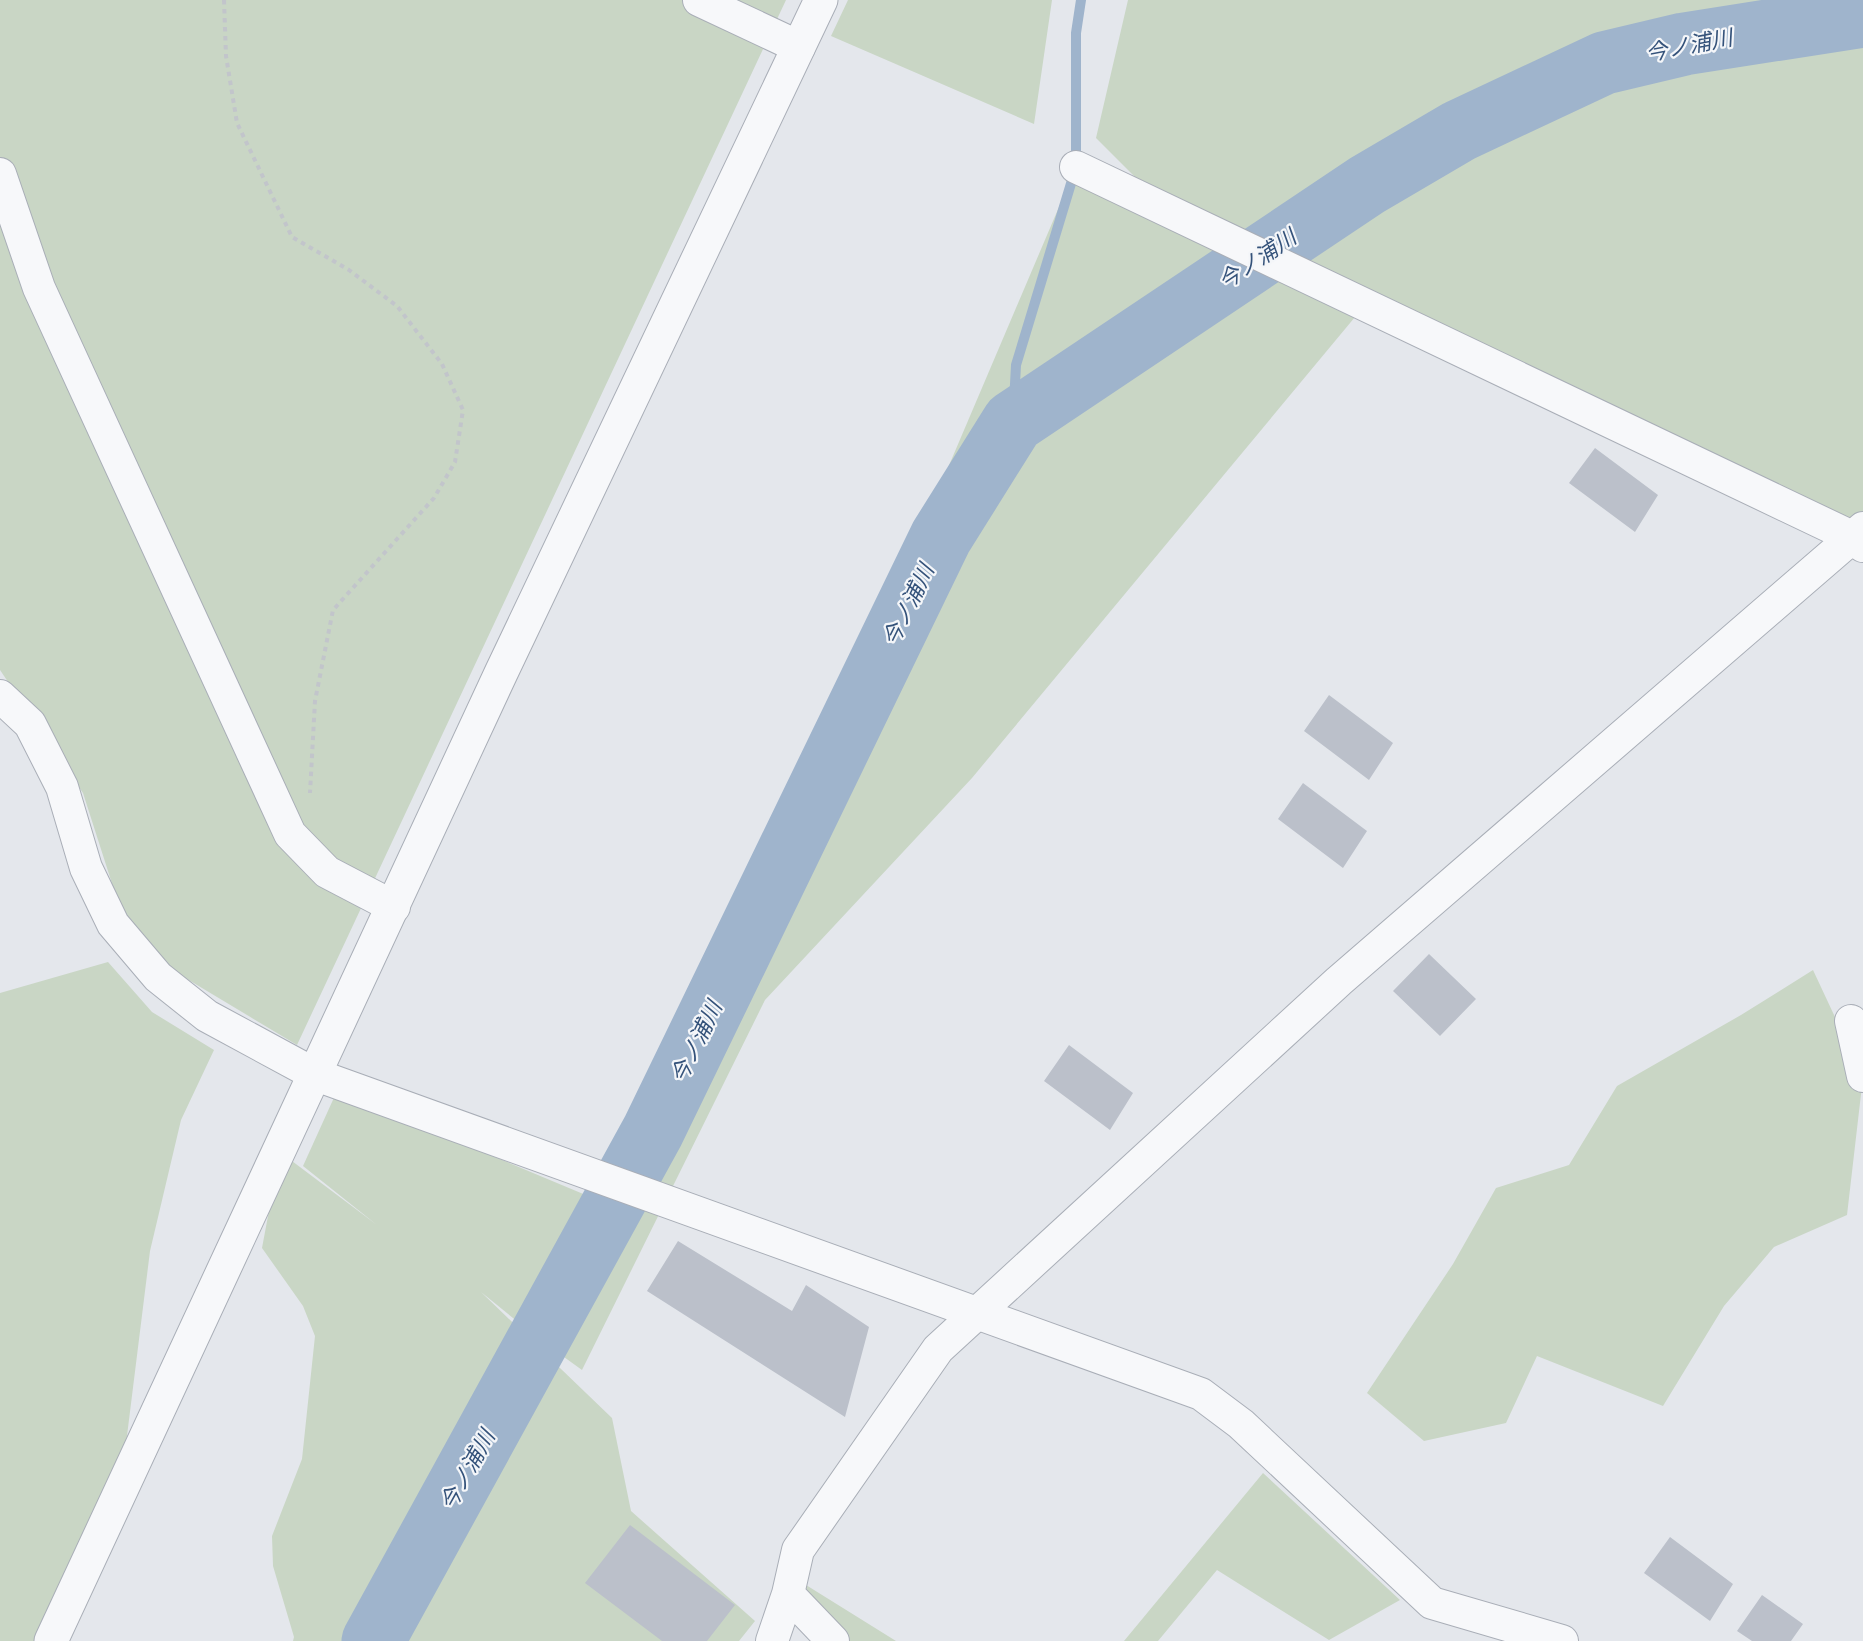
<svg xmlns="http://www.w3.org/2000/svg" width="1863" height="1641" viewBox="0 0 1863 1641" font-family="Inter,'Noto Sans JP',sans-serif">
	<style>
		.green { fill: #c9d6c5 }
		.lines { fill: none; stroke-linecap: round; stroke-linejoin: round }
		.stream { stroke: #9fb4cc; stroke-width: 10 }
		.river { stroke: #9fb4cc; stroke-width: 63 }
		.building { fill: #bbc0ca }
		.minor-casing { stroke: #a9aeb7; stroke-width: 34 }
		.tertiary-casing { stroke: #a9aeb7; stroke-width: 35 }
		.path { stroke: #c2c5cb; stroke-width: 4; stroke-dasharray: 4.5 4.5; stroke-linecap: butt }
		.minor { stroke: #f7f8fa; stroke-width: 32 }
		.tertiary { stroke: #f7f8fa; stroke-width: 33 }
		.labels { text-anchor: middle; stroke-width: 4.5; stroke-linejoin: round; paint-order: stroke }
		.water-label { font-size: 22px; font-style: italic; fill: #34527a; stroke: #f4f6f9 }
	</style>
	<rect width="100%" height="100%" fill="#e4e7ec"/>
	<path class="green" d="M 0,0 L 786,0 L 297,1045 L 132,946 L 83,793 L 0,670 Z
		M 848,0 L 1052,0 L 1034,124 L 831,36 Z
		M 1128,0 L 1863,0 L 1863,528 L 1365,305 L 972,778 L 765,1000 L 582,1370 L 539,1339 L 481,1292 L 612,1418 L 631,1511 L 755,1621 L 739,1641 L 293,1641 L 294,1637 L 273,1566 L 272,1536 L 302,1459 L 315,1336 L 303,1306 L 262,1248 L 280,1152 L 377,1225 L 303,1166 L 337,1091 L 612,1206 L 798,782 L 930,510 L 1076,167 L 1170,212 L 1096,138 Z
		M 108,962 L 152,1012 L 214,1050 L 181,1120 L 150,1251 L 120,1492 L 51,1641 L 0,1641 L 0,993 Z
		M 1813,970 L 1863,1077 L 1847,1215 L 1774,1247 L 1724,1306 L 1663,1406 L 1537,1356 L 1506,1423 L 1424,1441 L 1367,1393 L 1453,1264 L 1496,1188 L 1569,1165 L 1617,1086 L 1741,1015 Z
		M 1263,1473 L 1400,1600 L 1329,1640 L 1217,1570 L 1158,1641 L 1124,1641 Z
		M 798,1580 L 896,1641 L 849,1641 Z"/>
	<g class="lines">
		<path class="stream" d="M 1013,422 L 1016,365 L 1076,167 L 1076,33 L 1081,0"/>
		<path class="river" d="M 373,1641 L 653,1131 L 941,537 L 1013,422 L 1367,185 L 1459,131 L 1604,63 L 1684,44 L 1863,16"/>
	</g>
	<path class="building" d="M 1595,448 L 1658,495 L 1635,532 L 1569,483 Z
		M 1329,695 L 1393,743 L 1369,780 L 1304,731 Z
		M 1303,783 L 1367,831 L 1343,868 L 1278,819 Z
		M 1429,954 L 1476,999 L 1440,1036 L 1393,991 Z
		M 1069,1045 L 1133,1093 L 1110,1130 L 1044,1081 Z
		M 678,1241 L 792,1311 L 806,1285 L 869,1327 L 845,1417 L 647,1291 Z
		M 630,1525 L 735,1605 L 707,1641 L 662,1641 L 585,1583 Z
		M 1670,1537 L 1733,1584 L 1710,1621 L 1644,1573 Z
		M 1762,1595 L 1803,1624 L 1791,1641 L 1752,1641 L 1737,1631 Z"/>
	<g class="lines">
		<defs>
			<path id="minor" d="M 699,0 L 799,47
				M 1076,167 L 1852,537 L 1863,546
				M 0,174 L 39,288 L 290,834 L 327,872 L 394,907
				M 0,696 L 30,724 L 62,787 L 86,868 L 113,924 L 158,977 L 207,1016 L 316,1075 L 1201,1394 L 1241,1424 L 1432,1603 L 1562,1641
				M 1851,1021 L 1863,1076
				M 788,1594 L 833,1641
				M 772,1641 L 788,1594 L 798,1550 L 938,1349 L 1339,981 L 1863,528"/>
			<path id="tertiary" d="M 51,1641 L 501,673 L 821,0"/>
		</defs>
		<use href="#minor" class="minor-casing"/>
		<use href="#tertiary" class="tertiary-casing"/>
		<path class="path" d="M 224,0 L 226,56 L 237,123 L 292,237 L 349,270 L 397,306 L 442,364 L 463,410 L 455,462 L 434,498 L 333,610 L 315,701 L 310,793"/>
		<use href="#minor" class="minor"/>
		<use href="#tertiary" class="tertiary"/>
	</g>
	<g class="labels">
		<g class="water-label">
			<text transform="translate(1689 45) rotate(-11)" y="8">今ノ浦川</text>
			<text transform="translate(1257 259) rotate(-34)" y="8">今ノ浦川</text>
			<text transform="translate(908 605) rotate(-64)" y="8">今ノ浦川</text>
			<text transform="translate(696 1042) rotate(-64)" y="8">今ノ浦川</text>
			<text transform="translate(467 1470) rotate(-61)" y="8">今ノ浦川</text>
		</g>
	</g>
</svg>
